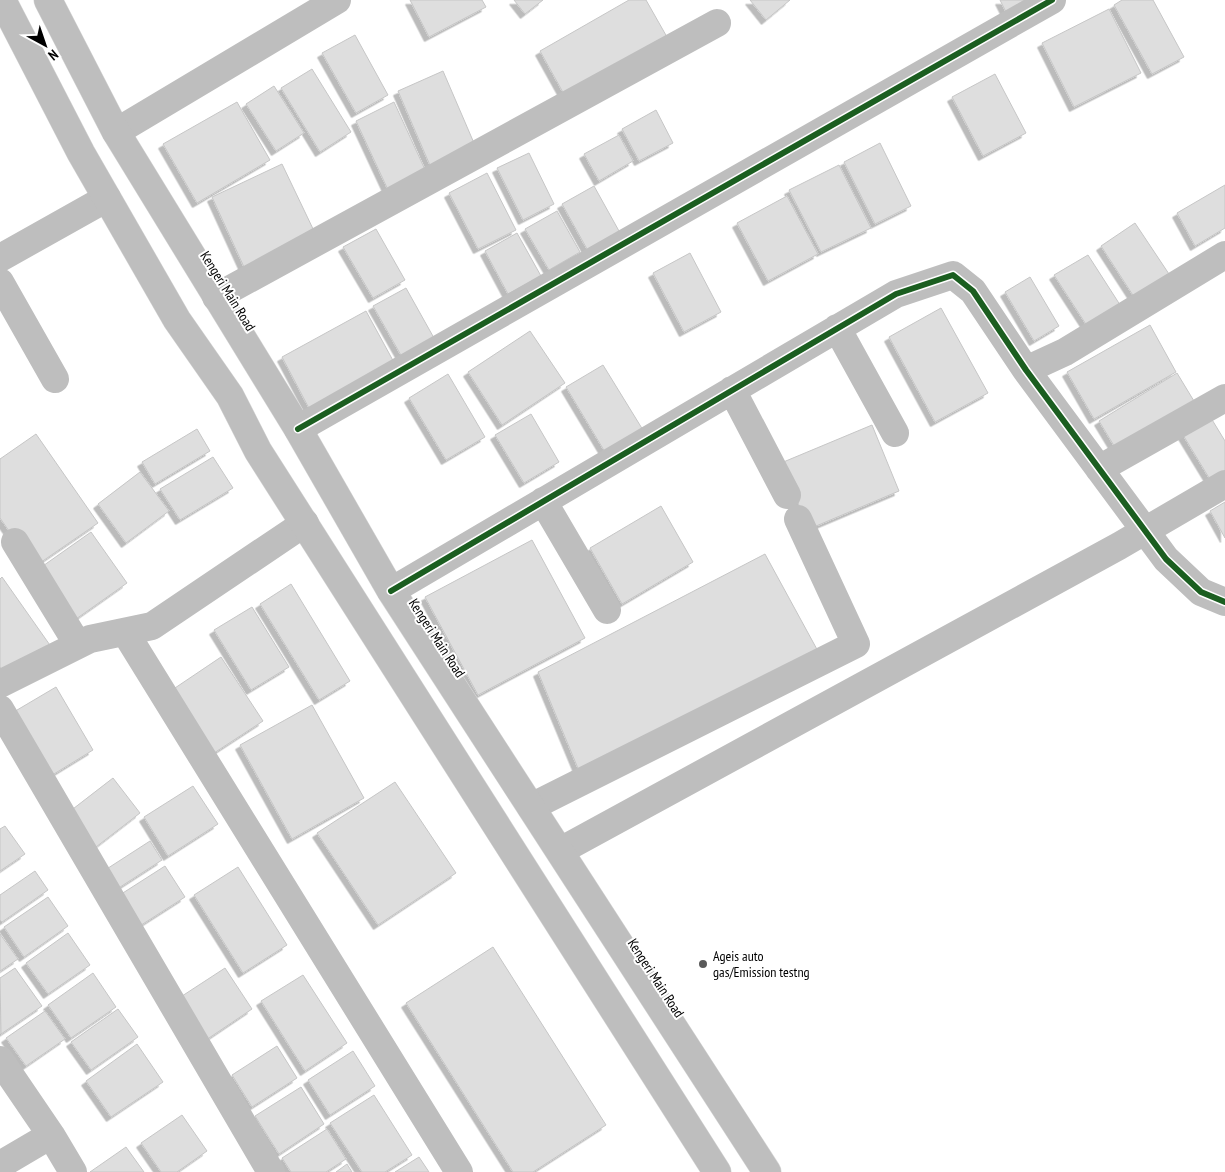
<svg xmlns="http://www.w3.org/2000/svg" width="1225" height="1172" viewBox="0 0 1225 1172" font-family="'PT Sans Narrow',sans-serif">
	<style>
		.building { fill: #dedede; stroke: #c6c6c6; filter: url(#shadow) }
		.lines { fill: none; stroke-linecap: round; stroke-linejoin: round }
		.major-casing { stroke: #dbdbdb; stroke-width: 29 }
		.minor { stroke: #bebebe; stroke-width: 28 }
		.major { stroke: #bebebe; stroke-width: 28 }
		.cycleway-casing { stroke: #fff; stroke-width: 9 }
		.cycleway { stroke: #1b5e20; stroke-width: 6 }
		.poi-dot { fill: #595959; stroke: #fff; stroke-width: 2 }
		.labels { text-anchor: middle; stroke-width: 4; stroke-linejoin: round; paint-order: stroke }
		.street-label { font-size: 14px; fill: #000; stroke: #fff }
		.poi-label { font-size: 14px; fill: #000; stroke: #fff; text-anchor: start }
	</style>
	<defs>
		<filter id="shadow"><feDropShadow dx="-4.5" dy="4.5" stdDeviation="0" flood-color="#0004"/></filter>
	</defs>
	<rect width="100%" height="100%" fill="#fff"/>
	<path class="building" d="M 410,0 L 482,0 L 486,7 L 429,37 Z
		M 514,0 L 543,0 L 525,14 Z
		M 629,0 L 646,0 L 667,37 L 565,96 L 540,51 Z
		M 750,0 L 790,0 L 766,20 Z
		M 1000,0 L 1036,0 L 1007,14 Z
		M 1122,0 L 1153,0 L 1184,57 L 1152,74 L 1114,5 Z
		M 1109,9 L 1141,73 L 1074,107 L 1042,43 Z
		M 355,35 L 388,95 L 356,113 L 322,53 Z
		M 312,69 L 351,132 L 320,152 L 281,88 Z
		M 443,71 L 477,150 L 432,170 L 398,91 Z
		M 995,74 L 1026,133 L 983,156 L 952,97 Z
		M 274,86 L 304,133 L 276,151 L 246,104 Z
		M 237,102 L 270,160 L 197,203 L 163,144 Z
		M 394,102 L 427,174 L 389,192 L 356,121 Z
		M 656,110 L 673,143 L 639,161 L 622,129 Z
		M 619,135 L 633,161 L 599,181 L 584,154 Z
		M 880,143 L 911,206 L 875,224 L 844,162 Z
		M 529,153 L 554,204 L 523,220 L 497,168 Z
		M 282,164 L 315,233 L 244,267 L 212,197 Z
		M 839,165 L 871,228 L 821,252 L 789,190 Z
		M 487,173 L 516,230 L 478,249 L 449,193 Z
		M 1225,185 L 1225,228 L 1195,246 L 1177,213 Z
		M 594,186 L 624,240 L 592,258 L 562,204 Z
		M 787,196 L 818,254 L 768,281 L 737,223 Z
		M 557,211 L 580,252 L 549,270 L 525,229 Z
		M 1135,223 L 1173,280 L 1138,303 L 1101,246 Z
		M 376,229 L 405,280 L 373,298 L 343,247 Z
		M 517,233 L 541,276 L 508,294 L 485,251 Z
		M 690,253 L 721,312 L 684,332 L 653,273 Z
		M 1088,255 L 1124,311 L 1091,332 L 1054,275 Z
		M 1030,277 L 1059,326 L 1034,341 L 1005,292 Z
		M 406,288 L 434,338 L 402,357 L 373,306 Z
		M 941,308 L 988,393 L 935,422 L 889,337 Z
		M 366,311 L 396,366 L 311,412 L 282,357 Z
		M 1150,325 L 1176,372 L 1094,419 L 1067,372 Z
		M 530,331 L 565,383 L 502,425 L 468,372 Z
		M 603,365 L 643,430 L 605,452 L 566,387 Z
		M 1177,373 L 1197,406 L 1119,454 L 1099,421 Z
		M 448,374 L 485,437 L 446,460 L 409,398 Z
		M 531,414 L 559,462 L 524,483 L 495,435 Z
		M 1211,418 L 1225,441 L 1225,479 L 1214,486 L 1183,435 Z
		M 872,425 L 899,491 L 809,529 L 781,463 Z
		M 197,429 L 210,451 L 155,484 L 142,462 Z
		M 36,434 L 98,523 L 34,567 L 0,518 L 0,459 Z
		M 213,457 L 233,488 L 180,520 L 160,489 Z
		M 140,472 L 169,511 L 126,543 L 98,504 Z
		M 1225,502 L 1225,538 L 1210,511 Z
		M 661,506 L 693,562 L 622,604 L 590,548 Z
		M 91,532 L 127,583 L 76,619 L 40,568 Z
		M 532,540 L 585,638 L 478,695 L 425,597 Z
		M 765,554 L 819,653 L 582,778 L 538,672 Z
		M 2,577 L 52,648 L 8,679 L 0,667 L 0,579 Z
		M 291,584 L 350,681 L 319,700 L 260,604 Z
		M 252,607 L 289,667 L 251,690 L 214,630 Z
		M 221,657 L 263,721 L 211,755 L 169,692 Z
		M 56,687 L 93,750 L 49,777 L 12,713 Z
		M 312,705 L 364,798 L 292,839 L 240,745 Z
		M 113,778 L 140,813 L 96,847 L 69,812 Z
		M 395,782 L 456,873 L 378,925 L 317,833 Z
		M 193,786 L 218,824 L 168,856 L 144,817 Z
		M 5,826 L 25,854 L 0,871 L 0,829 Z
		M 150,841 L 162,860 L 114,891 L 102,872 Z
		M 165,866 L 185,897 L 135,929 L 115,898 Z
		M 238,867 L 287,945 L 243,973 L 194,895 Z
		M 35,871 L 48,890 L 2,922 L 0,920 L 0,895 Z
		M 48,897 L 68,926 L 24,957 L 4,927 Z
		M 68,933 L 90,965 L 48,994 L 26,963 Z
		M 0,934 L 18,959 L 0,971 Z
		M 493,947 L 606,1125 L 533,1172 L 513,1172 L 406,1003 Z
		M 15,968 L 42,1006 L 1,1034 L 0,978 Z
		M 225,968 L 252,1009 L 206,1040 L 179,998 Z
		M 93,973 L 116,1007 L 71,1038 L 48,1005 Z
		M 303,975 L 347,1043 L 305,1071 L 261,1001 Z
		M 118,1009 L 138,1037 L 91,1070 L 71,1042 Z
		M 45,1011 L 65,1039 L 26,1066 L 6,1038 Z
		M 137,1044 L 163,1082 L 111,1117 L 86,1081 Z
		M 277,1046 L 297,1078 L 252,1107 L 232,1075 Z
		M 353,1051 L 375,1086 L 330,1115 L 308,1080 Z
		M 301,1087 L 324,1124 L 279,1154 L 255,1116 Z
		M 374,1095 L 412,1155 L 385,1172 L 362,1172 L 330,1123 Z
		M 182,1115 L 207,1151 L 177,1172 L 161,1172 L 141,1143 Z
		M 327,1129 L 346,1159 L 326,1172 L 291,1172 L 282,1158 Z
		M 126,1147 L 144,1172 L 90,1172 Z
		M 419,1157 L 429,1172 L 395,1172 Z
		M 347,1164 L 352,1172 L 336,1172 Z"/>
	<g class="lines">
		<defs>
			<path id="major" d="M 2,0 L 81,153 L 177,320 L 230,396 L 258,451 L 717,1172
				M 48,0 L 116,132 L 298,429 L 391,591 L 767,1172"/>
		</defs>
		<use href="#major" class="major-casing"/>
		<path class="minor" d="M 116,132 L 337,0
			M 0,258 L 107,198
			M 0,282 L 55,379
			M 216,297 L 717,23
			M 837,328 L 895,433
			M 1026,370 L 1065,352 L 1225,255
			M 732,390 L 787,495
			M 298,429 L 1052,0
			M 1099,469 L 1225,398
			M 543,501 L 607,610
			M 15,542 L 78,645
			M 391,591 L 896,294 L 953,275 L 973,291 L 1026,370 L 1166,559 L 1201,592 L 1225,602
			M 125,632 L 459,1172
			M 0,684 L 90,639 L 152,626 L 305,523
			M 0,709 L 271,1172
			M 531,807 L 856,644 L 798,519
			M 560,851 L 1119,546 L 1225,484
			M 0,1060 L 51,1135 L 73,1172
			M 0,1165 L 51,1135"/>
		<use href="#major" class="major"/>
		<defs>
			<path id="cycleway" d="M 298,429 L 1052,0
				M 391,591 L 896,294 L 953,275 L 973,291 L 1026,370 L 1166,559 L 1201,592 L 1225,602"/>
		</defs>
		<use href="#cycleway" class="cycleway-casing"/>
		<use href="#cycleway" class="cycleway"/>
	</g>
	<circle class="poi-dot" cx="703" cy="964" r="5"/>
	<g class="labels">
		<g class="street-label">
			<text transform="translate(228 291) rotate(58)" y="5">Kengeri Main Road</text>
			<text transform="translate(437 638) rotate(57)" y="5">Kengeri Main Road</text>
			<text transform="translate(656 978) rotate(57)" y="5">Kengeri Main Road</text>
		</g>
		<g class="poi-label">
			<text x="713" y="961">Ageis auto<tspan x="713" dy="16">gas/Emission testng</tspan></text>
		</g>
	</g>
	<g transform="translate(45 45) rotate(140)" stroke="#ffffff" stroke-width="4" paint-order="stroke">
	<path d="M0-4L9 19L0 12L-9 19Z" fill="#000000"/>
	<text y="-8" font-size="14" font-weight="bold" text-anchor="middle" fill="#000000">N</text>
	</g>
</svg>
